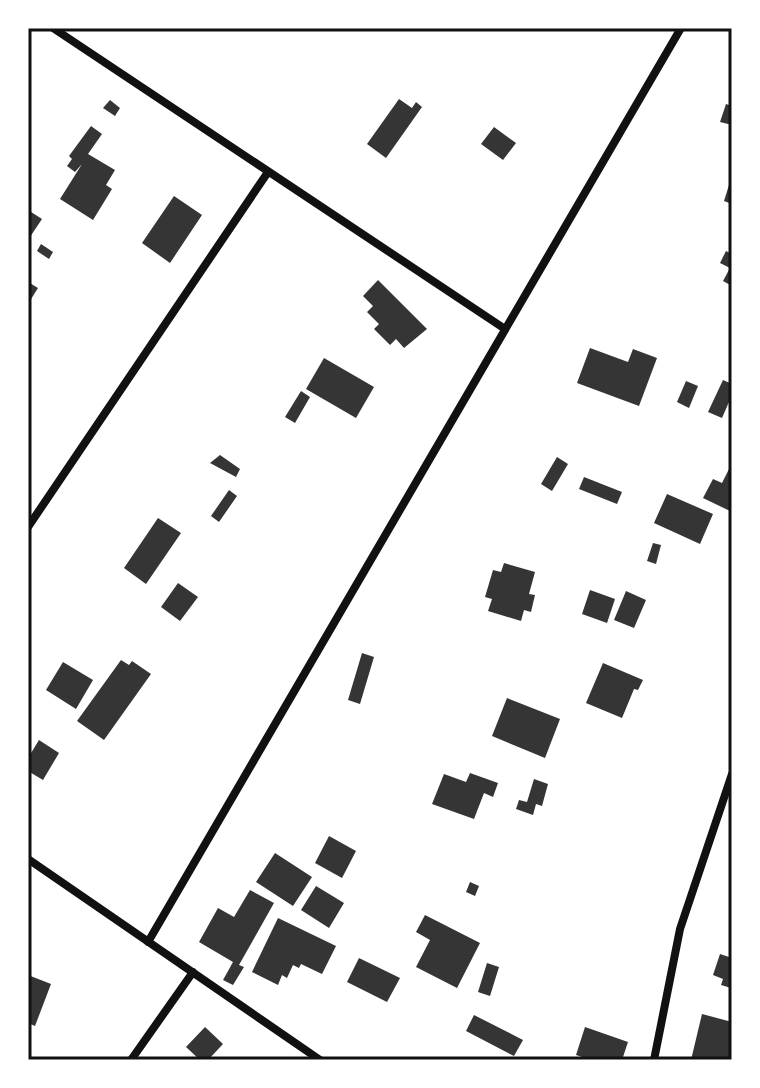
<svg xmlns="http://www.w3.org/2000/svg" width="760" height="1088" viewBox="0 0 760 1088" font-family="'Space Grotesk',sans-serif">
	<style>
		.building { fill: #353535 }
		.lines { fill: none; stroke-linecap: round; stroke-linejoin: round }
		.minor { stroke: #111; stroke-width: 8 }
		.neatline { fill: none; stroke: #111; stroke-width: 3 }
	</style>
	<rect width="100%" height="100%" fill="#fff"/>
	<path class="building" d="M 399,99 L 412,108 L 416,102 L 422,107 L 386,158 L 367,144 Z
		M 110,100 L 120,108 L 115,116 L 103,108 Z
		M 726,104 L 732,106 L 732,125 L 720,122 Z
		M 91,126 L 102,134 L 88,154 L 115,170 L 106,185 L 112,189 L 93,220 L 60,199 L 82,164 L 75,172 L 67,166 L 72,159 L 69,156 Z
		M 494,127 L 516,143 L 503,160 L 481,144 Z
		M 729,185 L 732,186 L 732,204 L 724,201 Z
		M 174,196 L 202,215 L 170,263 L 142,243 Z
		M 28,210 L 42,219 L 28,240 Z
		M 41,244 L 53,252 L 49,259 L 37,251 Z
		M 726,251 L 732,254 L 732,286 L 723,281 L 730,268 L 720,263 Z
		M 378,280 L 427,329 L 404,348 L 396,339 L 390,345 L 374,329 L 379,324 L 367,312 L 373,306 L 363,296 Z
		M 28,282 L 38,288 L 28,304 Z
		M 590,348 L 628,362 L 633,349 L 657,358 L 639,406 L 577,383 Z
		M 324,358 L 374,387 L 356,418 L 306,389 Z
		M 723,380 L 732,384 L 732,395 L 722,418 L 708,412 Z
		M 686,381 L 698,386 L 689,408 L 677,402 Z
		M 301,391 L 310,397 L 295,423 L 285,417 Z
		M 220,455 L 240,469 L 236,477 L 210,463 Z
		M 557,457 L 568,464 L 552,491 L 541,484 Z
		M 732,463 L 732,512 L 703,498 L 713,479 L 722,483 Z
		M 584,477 L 622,492 L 617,504 L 579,489 Z
		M 229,490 L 237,496 L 219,522 L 211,516 Z
		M 667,494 L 713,514 L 700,544 L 654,523 Z
		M 158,518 L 181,533 L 146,584 L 124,568 Z
		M 653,543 L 661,545 L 656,564 L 647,561 Z
		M 504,563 L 535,572 L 529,594 L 535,595 L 531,612 L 524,610 L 521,621 L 488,611 L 492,599 L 485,597 L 493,570 L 501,572 Z
		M 178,583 L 198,597 L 180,621 L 161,607 Z
		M 590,590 L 615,599 L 607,623 L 582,614 Z
		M 626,591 L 646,600 L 634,628 L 614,620 Z
		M 362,653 L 374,657 L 360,704 L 348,700 Z
		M 121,660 L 129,665 L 132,661 L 151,674 L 104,740 L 77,721 Z
		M 63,662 L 93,680 L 76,709 L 46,690 Z
		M 603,663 L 643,680 L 638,690 L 634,689 L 622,718 L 586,703 Z
		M 507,698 L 560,719 L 545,758 L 492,736 Z
		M 39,740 L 59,753 L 43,780 L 28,771 L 28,758 Z
		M 470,773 L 498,783 L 493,797 L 484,793 L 474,819 L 432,804 L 444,774 L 466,782 Z
		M 534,779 L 548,784 L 542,806 L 536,804 L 533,815 L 516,809 L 519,800 L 527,802 Z
		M 329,836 L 356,851 L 342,878 L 315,863 Z
		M 275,853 L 312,877 L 293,906 L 256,882 Z
		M 470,882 L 479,886 L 475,896 L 466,892 Z
		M 316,886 L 344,903 L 329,928 L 301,910 Z
		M 250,890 L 274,903 L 239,965 L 244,967 L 233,985 L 223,980 L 233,962 L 199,942 L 218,908 L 234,917 Z
		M 425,915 L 480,943 L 457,988 L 416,967 L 430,940 L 416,932 Z
		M 278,918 L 336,946 L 322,974 L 301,964 L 299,968 L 293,965 L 287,978 L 282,975 L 278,985 L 252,972 Z
		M 720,954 L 732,958 L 731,988 L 721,985 L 723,979 L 713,975 Z
		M 359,958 L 400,978 L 387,1002 L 347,982 Z
		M 487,963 L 499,967 L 490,996 L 478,992 Z
		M 28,975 L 51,984 L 35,1026 L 28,1023 Z
		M 702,1014 L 732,1022 L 730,1060 L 691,1060 Z
		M 474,1015 L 523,1040 L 514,1056 L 466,1031 Z
		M 205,1027 L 223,1044 L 208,1060 L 200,1060 L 186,1047 Z
		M 585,1027 L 628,1042 L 622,1060 L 591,1060 L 576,1055 Z"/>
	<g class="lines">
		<path class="minor" d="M 53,28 L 505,329
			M 28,527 L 268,172
			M 28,859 L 320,1060
			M 148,942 L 681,28
			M 131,1060 L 193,972
			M 654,1060 L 680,929 L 732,774"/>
	</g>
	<rect width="760" height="1088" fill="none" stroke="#ffffff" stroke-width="60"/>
	<rect x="30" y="30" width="700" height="1028" class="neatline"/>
</svg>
